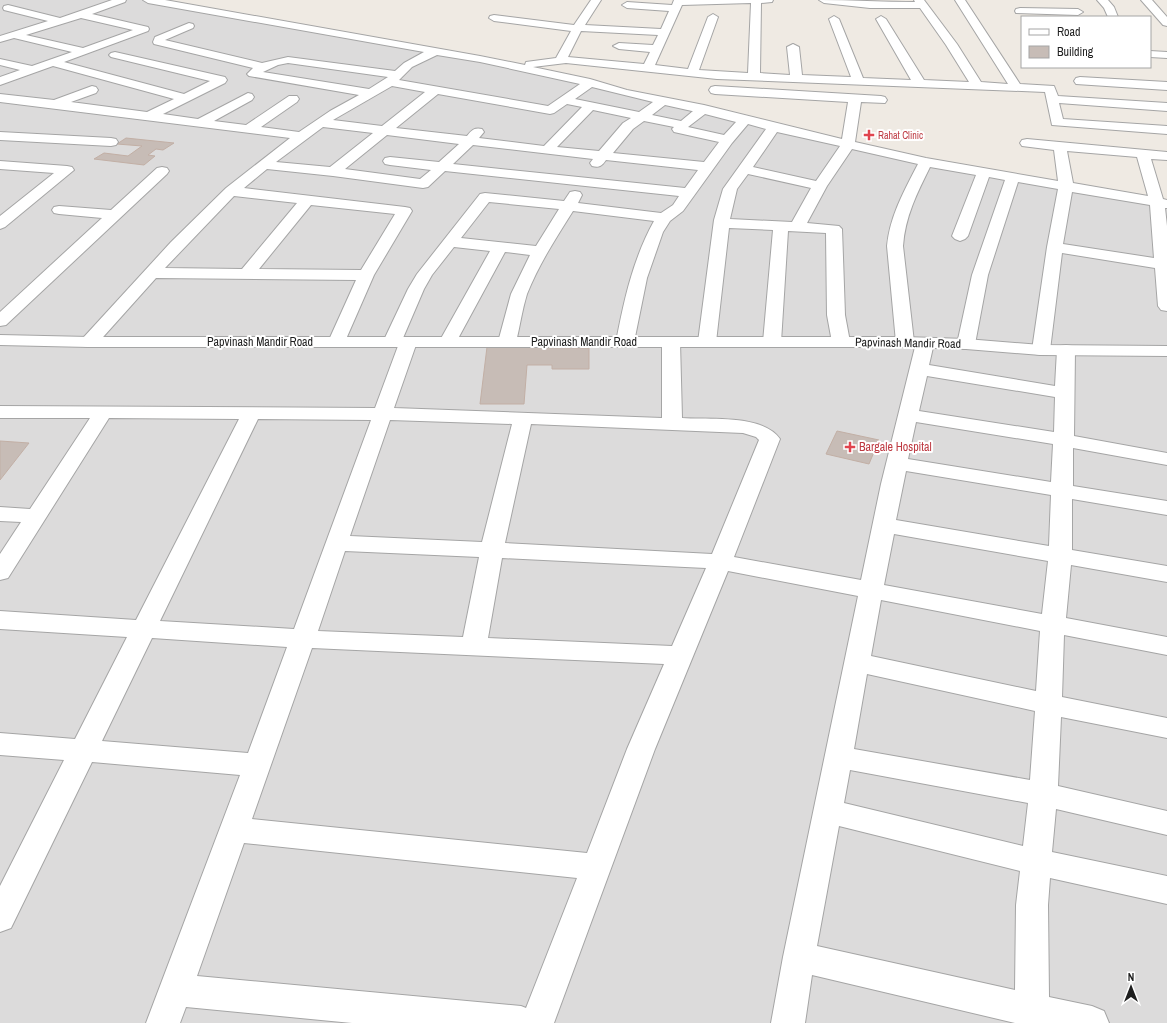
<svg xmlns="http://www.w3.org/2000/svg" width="1167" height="1023" viewBox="0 0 1167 1023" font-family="'Archivo Narrow',sans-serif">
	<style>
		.residential { fill: #dcdbdb }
		.building { fill: #c7bcb6; stroke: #c2afa5 }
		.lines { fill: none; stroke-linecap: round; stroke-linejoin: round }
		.minor-casing { stroke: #a5a5a5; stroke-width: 2 }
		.tertiary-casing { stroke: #a5a5a5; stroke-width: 2 }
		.minor { fill: #fff; fill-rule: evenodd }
		.tertiary { fill: #fff; fill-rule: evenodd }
		.health-dot { fill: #e0444e; stroke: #fff; stroke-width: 1.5 }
		.labels { text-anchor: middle; stroke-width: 4; stroke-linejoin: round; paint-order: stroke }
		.far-health-label { font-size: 10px; fill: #be3a42; stroke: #fff; text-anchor: start }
		.street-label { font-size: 12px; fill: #1e1e1e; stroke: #fff }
		.health-label { font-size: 12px; fill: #be3a42; stroke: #fff; text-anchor: start }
	</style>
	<rect width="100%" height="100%" fill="#efeae3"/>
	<path class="residential" d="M 0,0 L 164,0 L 514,65 L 924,160 L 1167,204 L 1167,1023 L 0,1023 Z"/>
	<path class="building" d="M 126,138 L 174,143 L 163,150 L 156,149 L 148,155 L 155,156 L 144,165 L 94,159 L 104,153 L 128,156 L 142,146 L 117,144 Z
		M 487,347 L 589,348 L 589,369 L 552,369 L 552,365 L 527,365 L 524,404 L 480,404 Z
		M 837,431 L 879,440 L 869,464 L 826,454 Z
		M 0,441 L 29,443 L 0,480 Z"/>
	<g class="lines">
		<defs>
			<path id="minor" d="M 112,0 L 126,0 L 125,2 L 92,14 L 148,27 L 149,29 L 148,31 L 64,62 L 184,94 L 210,81 L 111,57 L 109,55 L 111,53 L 115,52 L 225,77 L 227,80 L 225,83 L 163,114 L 198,119 L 248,93 L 252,94 L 254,97 L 252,100 L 214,121 L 246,125 L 289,96 L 297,96 L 299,99 L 297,102 L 261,127 L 299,132 L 330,111 L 359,95 L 249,76 L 247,74 L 253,68 L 154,44 L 153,42 L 155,37 L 189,23 L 193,24 L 194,26 L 193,28 L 165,40 L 262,63 L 288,57 L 395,71 L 404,63 L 424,52 L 148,3 L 143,0 L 165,0 L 480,56 L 525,65 L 526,62 L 556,58 L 571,31 L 494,21 L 489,18 L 490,16 L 494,15 L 574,25 L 591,0 L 601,0 L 585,25 L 661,29 L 669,11 L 627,8 L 622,5 L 627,2 L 672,5 L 674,0 L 773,0 L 772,2 L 761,3 L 760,73 L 790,75 L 787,47 L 793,44 L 799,47 L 802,75 L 851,77 L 829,19 L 834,16 L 839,19 L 863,78 L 911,80 L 876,19 L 881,16 L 886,19 L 924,80 L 969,82 L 946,45 L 920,8 L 870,8 L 824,3 L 819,0 C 851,0 883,2 915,2 L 914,0 L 924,0 L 957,44 L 981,82 L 1008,84 L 955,0 L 965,0 L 1020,84 L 1054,86 L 1058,96 L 1167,103 L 1167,111 L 1059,103 L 1063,119 L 1167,126 L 1167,134 L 1052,125 L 1045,92 L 717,79 L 566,63 L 533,67 L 590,79 L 627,90 L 704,105 L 842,139 L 848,102 L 715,94 L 711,93 L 709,90 L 711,87 L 715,86 L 881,96 L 885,97 L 887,100 L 885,103 L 861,102 L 855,142 L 926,158 L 1058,181 L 1054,150 L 1022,146 L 1020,143 L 1022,140 L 1027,139 L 1167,152 L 1167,160 L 1151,159 L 1163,199 L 1167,200 L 1167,208 L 1165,208 L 1167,226 L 1167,311 L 1161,310 L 1158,306 L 1155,268 L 1062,253 L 1050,350 L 1047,354 L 1041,355 L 1035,354 L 1032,350 L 1047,247 L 1058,189 L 1018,182 L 988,275 L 975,344 L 972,348 L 966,349 L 960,348 L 957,344 L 972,275 L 1005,180 L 989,177 L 968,236 L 965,239 L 960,241 L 955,239 L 952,236 L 976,175 L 930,167 C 917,193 905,217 903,246 L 914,342 L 911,346 L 905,347 L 899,346 L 896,342 L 887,246 C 890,216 904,191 918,164 L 852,149 L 827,186 L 807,223 L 839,226 L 842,229 L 845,315 L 850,342 L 847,346 L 841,347 L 835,346 L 832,342 L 827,315 L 826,233 L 788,231 L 781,342 L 778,346 L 772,347 L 766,346 L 763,342 L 773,230 L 729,228 L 716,342 L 713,346 L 707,347 L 701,346 L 698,342 L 714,220 L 723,189 L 766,129 L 748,124 L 732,143 L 683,211 L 670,221 L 663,232 L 647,278 L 634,342 L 631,346 L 625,347 L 619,346 L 616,342 C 624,300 633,259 654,221 L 573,211 C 556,238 539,264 527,294 C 522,310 520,326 516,342 L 513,346 L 507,347 L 501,346 L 498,342 L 511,294 L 530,255 L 505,252 L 454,346 L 448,347 L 442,346 L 439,342 L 490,251 L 454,247 L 432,275 L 424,289 L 403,338 L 408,337 L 414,338 L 417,342 L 394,408 L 662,418 L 662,342 L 665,338 L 671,337 L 677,338 L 680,342 L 682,418 C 709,420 763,414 780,439 L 734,557 L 861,580 L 881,484 L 916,343 L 919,339 L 925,338 L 931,339 L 934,343 L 929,365 L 1055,386 L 1057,350 L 1060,346 L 1066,345 L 1072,346 L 1075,350 L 1074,436 L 1167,453 L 1167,465 L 1073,448 L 1073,486 L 1167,501 L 1167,515 L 1072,499 L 1072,550 L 1167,566 L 1167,582 L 1071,565 L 1066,618 L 1167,637 L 1167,655 L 1064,635 L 1062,697 L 1167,718 L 1167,738 L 1061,717 L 1058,786 L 1167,811 L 1167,835 L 1056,809 L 1052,852 L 1167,876 L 1167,904 L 1050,878 L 1048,905 L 1049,997 L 1092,1006 L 1104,1011 L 1109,1023 L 1015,1023 L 812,975 L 805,1023 L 771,1023 L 783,957 L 858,596 L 728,571 L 655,749 L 554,1023 L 352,1023 L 186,1007 L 180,1023 L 146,1023 L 240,775 L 92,762 L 11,928 L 0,932 L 0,886 L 64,760 L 0,755 L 0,733 L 75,739 L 127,637 L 0,629 L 0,611 L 136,620 L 239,419 L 109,418 L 8,578 L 0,580 L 0,554 L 21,522 L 0,521 L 0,507 L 30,509 L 90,418 L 0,418 L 0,406 L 375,408 L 398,346 L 392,347 L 386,346 L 383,342 L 408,289 L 417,274 L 480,194 L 485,193 L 564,201 L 570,192 L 575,191 L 580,192 L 582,195 L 578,203 L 661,213 L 673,205 L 679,196 L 445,171 L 428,187 L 423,188 L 333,176 L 267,169 L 244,188 L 405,207 L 410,208 L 412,211 L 374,275 L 343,346 L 337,347 L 331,346 L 328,342 L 356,280 L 156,278 L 95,346 L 89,347 L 83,346 L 80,342 L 83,338 L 171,242 L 226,188 L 290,138 L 0,102 L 0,94 L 54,100 L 92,86 L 96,87 L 98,90 L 96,93 L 71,102 L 147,112 L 174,99 L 53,66 L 0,85 L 0,77 L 20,70 L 0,65 L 0,59 L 32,66 L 72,52 L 14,38 L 0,42 L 0,36 L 48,21 L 4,10 L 3,8 L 4,6 L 8,5 L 60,18 ZM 751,3 L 748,73 L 699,70 L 718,17 L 713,14 L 708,17 L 688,69 L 655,65 L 682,5 ZM 81,18 L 133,30 L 83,48 L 26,35 ZM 581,31 L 658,35 L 653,45 L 619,43 L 613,46 L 619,49 L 650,52 L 644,64 L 568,57 ZM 437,55 L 480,62 L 580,84 L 548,106 L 399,80 L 412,67 ZM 288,63 L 388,77 L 369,89 L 263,72 L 278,65 ZM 392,86 L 425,92 L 382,126 L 333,120 ZM 592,87 L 653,102 L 639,112 L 575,99 ZM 438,94 L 550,114 L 554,113 L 567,104 L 582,107 L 544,146 L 479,138 L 484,132 L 482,129 C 474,127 471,131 467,136 L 396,128 ZM 665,105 L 692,111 L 693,111 L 681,121 L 652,115 ZM 593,110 L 631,118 L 623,123 L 599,151 L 557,147 ZM 705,114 L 736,122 L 724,135 L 688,127 ZM 644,121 L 674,127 L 672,129 L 674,132 L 719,142 L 704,162 L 613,153 L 633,129 ZM 323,127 L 373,133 L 330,167 L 276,162 ZM 777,132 L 840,146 L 816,181 L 753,167 ZM 387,135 L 459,144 L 439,162 L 390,157 L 385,158 L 383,161 L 385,164 L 390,165 L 431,170 L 420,179 L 345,169 ZM 473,145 L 593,159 L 590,163 L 592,166 C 599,168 602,166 606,160 L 698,170 L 685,188 L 453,164 ZM 1067,151 L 1137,157 L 1148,196 L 1073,183 ZM 748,174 L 811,188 L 792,222 L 730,219 L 737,189 ZM 1072,192 L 1150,205 L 1154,258 L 1063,244 ZM 234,196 L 297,203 L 242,269 L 165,268 ZM 489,202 L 559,209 L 536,246 L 461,238 ZM 311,205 L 395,214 L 361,270 L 259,269 ZM 927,376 L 1055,397 L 1054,432 L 919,411 ZM 258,419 L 371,420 L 294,629 L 160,621 ZM 390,420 L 512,424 L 482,542 L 350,536 ZM 916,422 L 1053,444 L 1051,482 L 908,459 ZM 531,424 L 743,433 L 756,437 L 759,440 L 712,554 L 505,543 ZM 906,471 L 1051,495 L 1049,546 L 896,520 ZM 894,534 L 1048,561 L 1042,614 L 884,585 ZM 345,551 L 479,557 L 463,637 L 318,631 ZM 502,558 L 685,567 L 706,568 L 672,646 L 488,638 ZM 881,600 L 1040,631 L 1036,691 L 871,656 ZM 152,638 L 287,647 L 248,753 L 102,741 ZM 312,648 L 664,664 L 627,749 L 587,853 L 252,819 ZM 867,674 L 1035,711 L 1030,780 L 854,749 ZM 850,770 L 1028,803 L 1023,846 L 844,803 ZM 839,826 L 1020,871 L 1016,905 L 1015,990 L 817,946 ZM 244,843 L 577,878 L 526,1008 L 521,1006 L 197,976 Z
				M 1097,0 L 1108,0 L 1114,7 L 1118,17 L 1108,17 L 1104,8 Z
				M 1141,0 L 1152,0 L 1167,17 L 1167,26 L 1163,25 Z
				M 1020,8 L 1078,9 L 1083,12 L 1078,15 L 1016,13 L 1015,11 L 1016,9 Z
				M 1150,51 L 1167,52 L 1167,58 L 1150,57 Z
				M 1080,77 L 1167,82 L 1167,90 L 1076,84 L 1074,81 L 1076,78 Z
				M 0,132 L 111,138 L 116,139 L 118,142 L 116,145 L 111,146 L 0,140 Z
				M 0,161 L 67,166 L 72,167 L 74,170 L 5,227 L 0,229 L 0,216 L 54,173 L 0,169 Z
				M 162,167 L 167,168 L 169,171 L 167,174 L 6,325 L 0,326 L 0,312 L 102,218 L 59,214 L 54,213 L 52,210 L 54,207 L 59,206 L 111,210 L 157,168 Z"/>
			<path id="tertiary" d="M 0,335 L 89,337 L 905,337 L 966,339 L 1041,345 L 1167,346 L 1167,356 L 1041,355 L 966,349 L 905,347 L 89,347 L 0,345 Z"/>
		</defs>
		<use href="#minor" class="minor-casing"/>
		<use href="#tertiary" class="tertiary-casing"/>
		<use href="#minor" class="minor"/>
		<use href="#tertiary" class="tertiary"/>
	</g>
	<g class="health-dot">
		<path d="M867 129h4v4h4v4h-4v4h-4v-4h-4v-4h4z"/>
		<path d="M848 441h4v4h4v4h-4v4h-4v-4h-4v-4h4z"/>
	</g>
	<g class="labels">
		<g class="far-health-label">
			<text x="878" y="139">Rahat Clinic</text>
		</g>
		<g class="street-label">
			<text x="260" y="346">Papvinash Mandir Road</text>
			<text x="584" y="346">Papvinash Mandir Road</text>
			<text transform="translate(908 343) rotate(1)" y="4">Papvinash Mandir Road</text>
		</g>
		<g class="health-label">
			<text x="859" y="451">Bargale Hospital</text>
		</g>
	</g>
	<rect x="1021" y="16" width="130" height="52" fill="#ffffff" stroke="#a5a5a5"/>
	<rect x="1029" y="29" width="20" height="6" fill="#ffffff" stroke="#a5a5a5"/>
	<text x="1057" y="36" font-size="12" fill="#1e1e1e">Road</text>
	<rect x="1029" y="46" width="20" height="12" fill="#c7bcb6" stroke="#a5a5a5"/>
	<text x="1057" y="56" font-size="12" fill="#1e1e1e">Building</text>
	<g transform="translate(1131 987)" stroke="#ffffff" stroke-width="3" paint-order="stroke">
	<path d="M0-3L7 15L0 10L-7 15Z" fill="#1e1e1e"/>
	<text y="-6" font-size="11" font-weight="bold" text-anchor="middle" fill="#1e1e1e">N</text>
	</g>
</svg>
